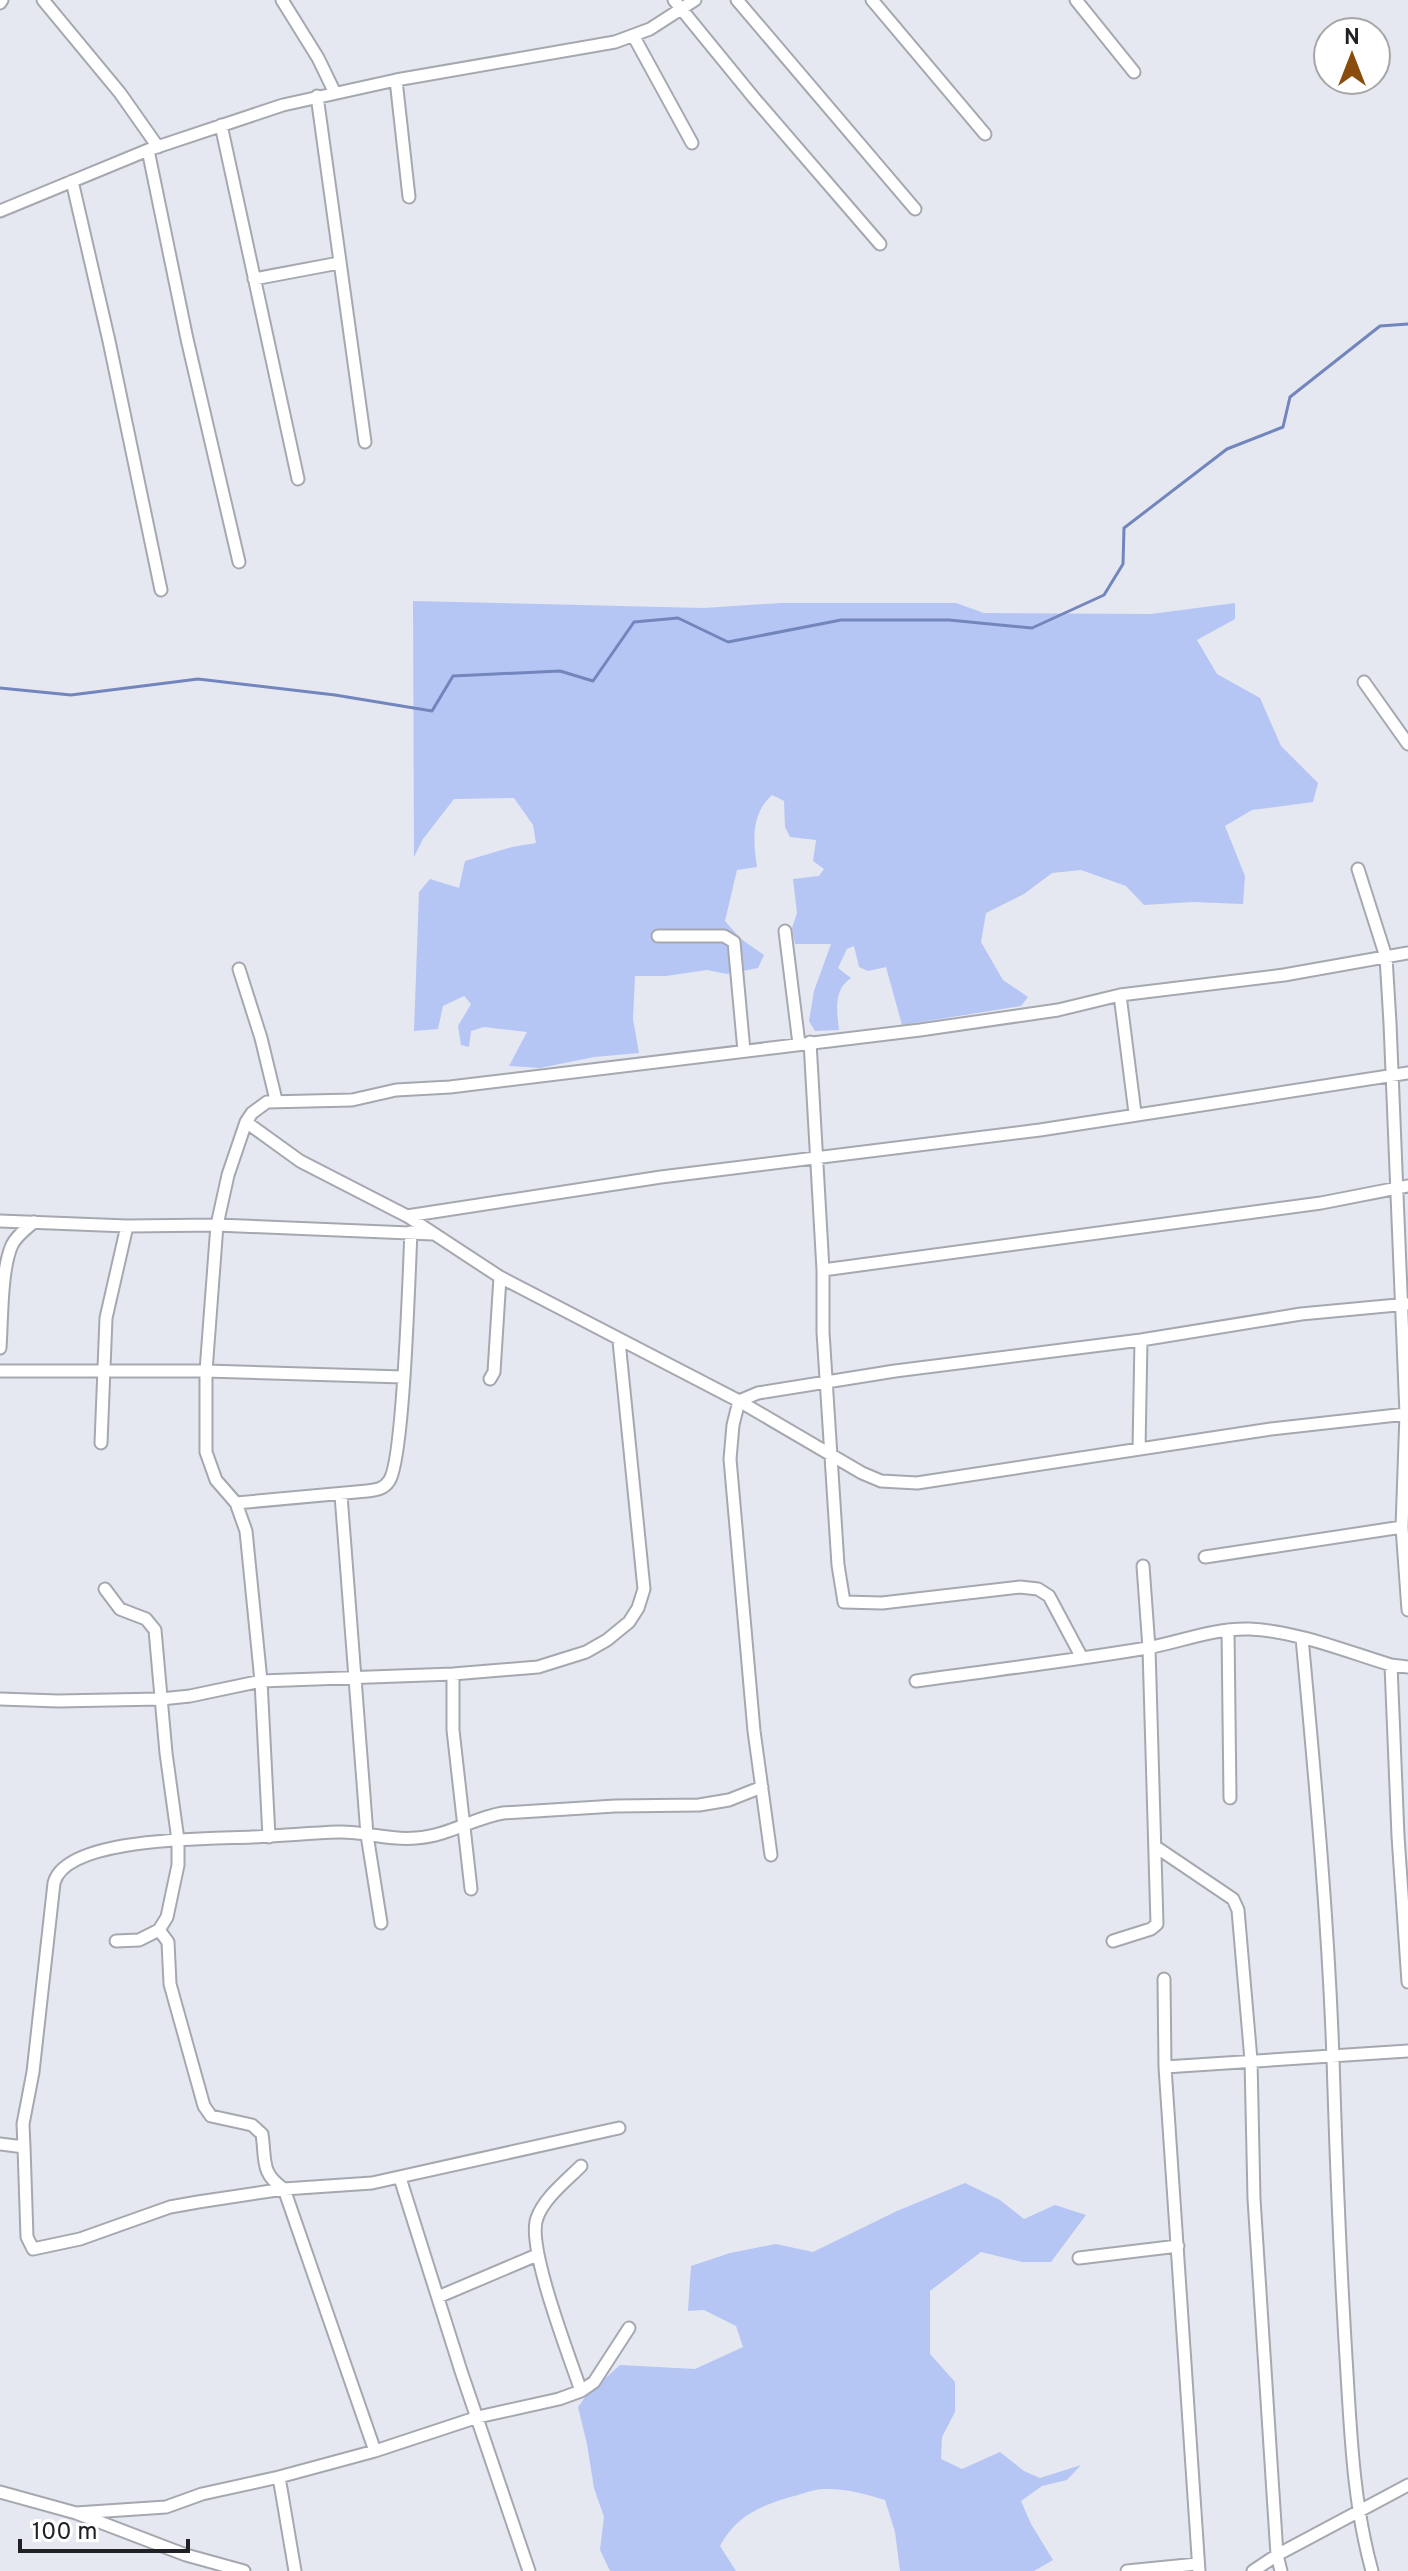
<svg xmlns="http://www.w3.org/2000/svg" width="1408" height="2571" viewBox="0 0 1408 2571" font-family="Overpass,sans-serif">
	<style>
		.green { fill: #b5c6f5 }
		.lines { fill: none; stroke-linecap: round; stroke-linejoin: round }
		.stream { stroke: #7285bd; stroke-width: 3 }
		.minor-casing { stroke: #a5a8af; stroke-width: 15 }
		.minor { stroke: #fff; stroke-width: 11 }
	</style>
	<rect width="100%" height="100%" fill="#e5e8f0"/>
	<path class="green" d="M 413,601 L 704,608 L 781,603 L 956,603 L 984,613 L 1151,614 L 1235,603 L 1235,619 L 1197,640 L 1217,674 L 1260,698 L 1281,746 L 1318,783 L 1313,802 L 1252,810 L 1225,826 L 1245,876 L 1243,904 L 1193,902 L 1144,905 L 1126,886 L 1081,870 L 1052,873 L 1024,894 L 986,913 L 981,942 L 1003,980 L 1028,997 L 1021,1006 L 902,1025 L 886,967 L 868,971 L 859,967 L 854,946 L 847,949 L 838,968 L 851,978 C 833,990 837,1011 839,1030 L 815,1031 L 809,1021 L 814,991 L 831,944 L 795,944 L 792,928 L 797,913 L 793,879 L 819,876 L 824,869 L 813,861 L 816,840 L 790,837 L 785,827 L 784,801 L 772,795 C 751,814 753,840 757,867 L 737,870 L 725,921 L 741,939 L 764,955 L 758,968 L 727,974 L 707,970 L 666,976 L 635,976 L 633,1019 L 639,1053 L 594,1057 L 540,1068 L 509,1066 L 527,1032 L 484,1027 L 471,1031 L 469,1047 L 461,1045 L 458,1026 L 471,1004 L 464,996 L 443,1006 L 438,1029 L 414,1031 L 419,892 L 430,879 L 459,888 L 465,861 L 512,847 L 536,843 L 533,825 L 514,798 L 454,799 L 423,839 L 414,857 Z
		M 965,2183 L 1000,2200 L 1024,2219 L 1055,2205 L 1086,2215 L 1051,2262 L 1022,2262 L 981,2252 L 930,2291 L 930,2354 L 955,2382 L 955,2412 L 942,2437 L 941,2459 L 962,2469 L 1000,2452 L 1024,2471 L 1040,2478 L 1081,2465 L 1067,2480 L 1042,2486 L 1021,2501 L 1031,2524 L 1053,2560 L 1034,2571 L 900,2571 L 895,2532 L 885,2500 C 866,2494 845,2488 824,2489 C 814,2489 803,2494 794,2496 C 762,2505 736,2515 720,2546 L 736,2571 L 610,2571 L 600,2550 L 604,2517 L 594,2488 L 587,2444 L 578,2407 L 586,2396 L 620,2365 L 695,2369 L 743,2347 L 736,2326 L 704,2310 L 688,2311 L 691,2266 L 730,2253 L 776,2244 L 813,2252 L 897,2211 Z"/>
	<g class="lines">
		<path class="stream" d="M 0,688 L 71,695 L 198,679 L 335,695 L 432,711 L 453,676 L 560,671 L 593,681 L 634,622 L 678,618 L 728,642 L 841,620 L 949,620 L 1032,628 L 1104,595 L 1123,564 L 1124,528 L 1227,449 L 1283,427 L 1290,397 L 1380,326 L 1408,324"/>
		<defs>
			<path id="minor" d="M 43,0 L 120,93 L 158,147
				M 282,0 L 318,58 L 335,93
				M 674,0 L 754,98 L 880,244
				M 737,0 L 915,209
				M 872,0 L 985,134
				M 1076,0 L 1134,72
				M 0,3 L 2,0
				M 634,37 L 692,143
				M 396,80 L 409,197
				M 317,96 L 365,442
				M 221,125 L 298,479
				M 148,150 L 187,339 L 239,562
				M 72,181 L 109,341 L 161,590
				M 0,211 L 148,150 L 283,105 L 396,80 L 615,42 L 650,29 L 695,0
				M 254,279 L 339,263
				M 1364,682 L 1408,744
				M 1358,869 L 1386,957 L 1390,1023 L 1406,1414 L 1402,1527 L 1408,1610
				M 785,931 L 799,1044
				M 658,936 L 724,936 L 734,942 L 744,1051
				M 239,969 L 261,1038 L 276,1100
				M 1120,995 L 1135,1113
				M 810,1042 L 823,1270 L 823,1332 L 838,1565 L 844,1602 L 882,1603 L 1020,1587 L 1038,1589 L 1049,1596 L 1081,1656
				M 246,1122 L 228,1175 L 217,1225 L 206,1371 L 206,1452 L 216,1480 L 236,1503 L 246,1531 L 261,1681 L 269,1837
				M 407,1216 L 661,1177 L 1040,1130 L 1408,1073
				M 0,1221 L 127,1226 L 217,1225 L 433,1234
				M 823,1270 L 1321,1203 L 1408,1186
				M 0,1348 C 2,1320 1,1269 12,1245 C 17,1235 26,1229 34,1222
				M 0,1371 L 206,1371 L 403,1377
				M 490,1379 L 494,1372 L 500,1277
				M 1406,1414 L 1271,1429 L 917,1483 L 881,1481 L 862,1473 L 739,1401 L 500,1277 L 407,1216 L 300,1161 L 246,1122 L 252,1113 L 267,1102 L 352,1100 L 396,1090 L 450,1087 L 920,1030 L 1058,1010 L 1120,995 L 1284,975 L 1408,953
				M 101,1443 L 106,1318 L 127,1226
				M 1139,1449 L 1141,1340
				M 341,1495 L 367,1835 L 381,1923
				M 236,1503 L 367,1491 C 376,1490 384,1489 389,1481 C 404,1461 409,1270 411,1232
				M 1205,1557 L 1402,1527
				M 105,1589 L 120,1609 L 146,1619 L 155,1630 L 166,1753 L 178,1840 L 178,1865 L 167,1917 L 159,1930 L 139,1940 L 116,1941
				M 1228,1630 L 1230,1798
				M 1302,1638 C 1316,1788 1330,1939 1334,2090 C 1337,2185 1341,2279 1347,2374 C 1351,2440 1354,2506 1372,2571
				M 1391,1665 L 1398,1836 L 1408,1982
				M 453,1674 L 453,1730 L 471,1889
				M 916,1681 C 993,1670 1070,1661 1147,1648 C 1180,1642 1214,1628 1249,1629 C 1297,1631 1345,1651 1391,1665 L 1408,1667
				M 0,1699 L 58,1701 L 161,1699 L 190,1696 L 261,1681 L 453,1674 L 538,1667 L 586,1652 L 607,1640 L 629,1622 L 638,1608 L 644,1589 L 619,1341
				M 1156,1847 L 1233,1899 L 1238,1910 L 1251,2060 L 1254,2199 L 1277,2555 L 1281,2571
				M 771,1855 L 754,1731 L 730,1459 L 733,1425 L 739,1401 L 758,1393 L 895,1371 L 1141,1340 L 1301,1314 L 1408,1304
				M 159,1930 L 168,1942 L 170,1984 L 204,2106 L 211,2116 L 252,2125 L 262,2134 C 266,2160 260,2173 284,2189 L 375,2451
				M 1113,1941 L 1151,1929 L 1157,1924 L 1149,1648 L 1143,1566
				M 1164,1979 L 1165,2067 L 1199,2571
				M 1165,2067 L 1408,2051
				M 0,2144 L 24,2147 L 23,2124 L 33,2072 L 54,1883 C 66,1836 211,1839 252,1837 C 281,1836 309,1833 338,1832 C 364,1831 390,1841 416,1838 C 448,1836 473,1818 503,1813 L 615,1806 L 699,1805 L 729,1800 L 762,1787
				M 24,2147 L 27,2237 L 33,2249 L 80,2239 L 170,2207 L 198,2202 L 284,2189 L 372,2183 L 619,2128
				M 581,2166 C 566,2181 544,2198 537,2218 C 526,2246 570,2358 581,2391
				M 400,2178 L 461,2371 L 529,2571
				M 1079,2258 L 1178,2246
				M 438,2297 L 537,2255
				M 279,2477 L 295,2571
				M 0,2492 L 76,2513 L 186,2555 L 244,2571
				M 76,2513 L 166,2507 L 202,2494 L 279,2477 L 375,2451 L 478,2417 L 559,2399 L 581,2391 L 594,2382 L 629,2328
				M 1127,2571 L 1197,2564
				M 1253,2571 L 1277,2555 L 1408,2485"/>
		</defs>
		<use href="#minor" class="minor-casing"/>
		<use href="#minor" class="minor"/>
	</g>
	<g transform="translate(1352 56)"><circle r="38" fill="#ffffff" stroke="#a6a6a7" stroke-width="2"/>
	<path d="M0-6L14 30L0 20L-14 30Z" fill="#894c0d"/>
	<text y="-12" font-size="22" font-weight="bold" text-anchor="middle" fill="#202124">N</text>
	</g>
	<path d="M20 2539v12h168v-12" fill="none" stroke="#202124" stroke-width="4"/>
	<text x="32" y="2539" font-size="24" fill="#202124" stroke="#ffffff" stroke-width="6" paint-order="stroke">100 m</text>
</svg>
